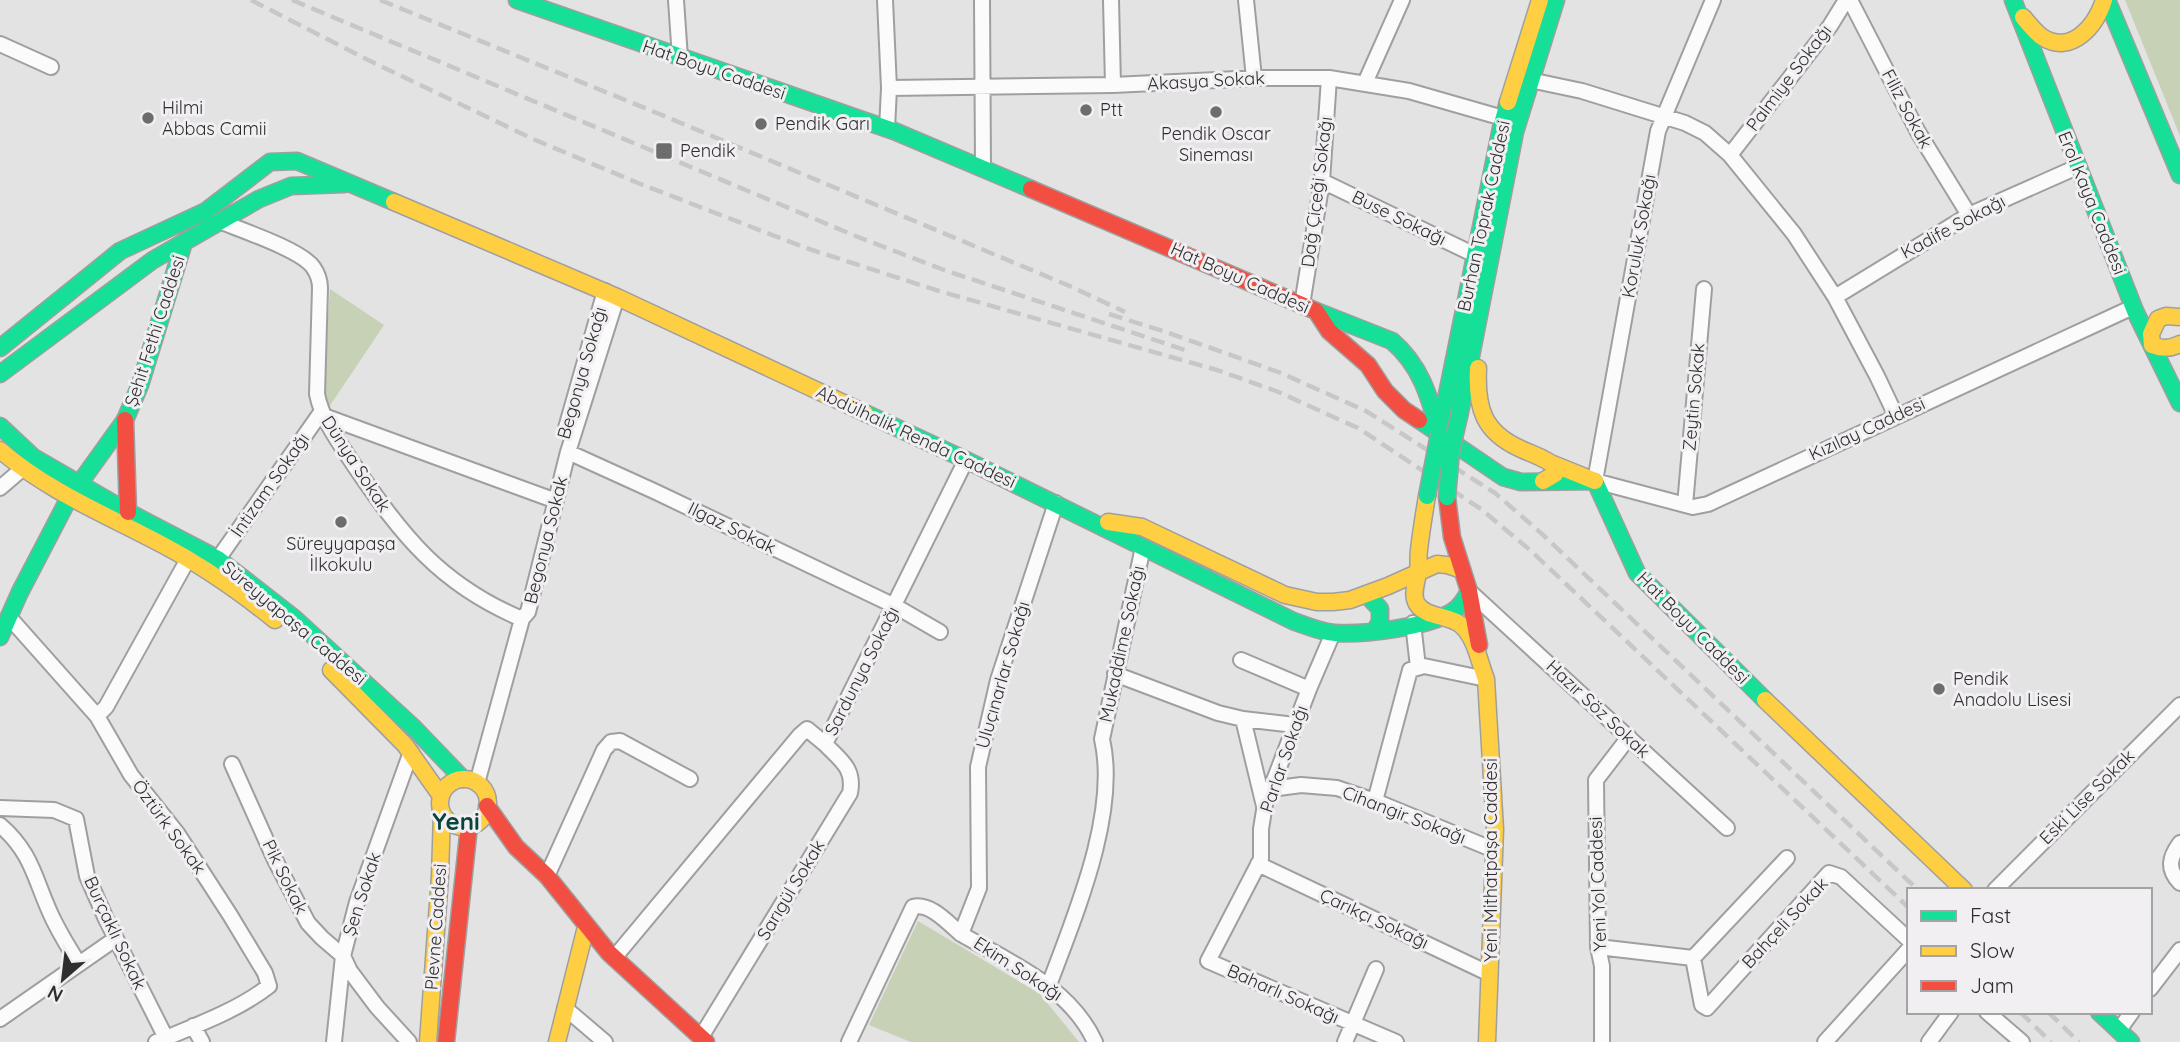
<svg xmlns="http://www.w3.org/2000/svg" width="2180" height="1042" viewBox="0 0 2180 1042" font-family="Quicksand,sans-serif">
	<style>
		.green { fill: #c6d1b6 }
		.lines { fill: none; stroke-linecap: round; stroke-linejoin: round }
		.street-casing { stroke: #a09fa0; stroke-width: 18 }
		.fast-casing { stroke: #a09fa0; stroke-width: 19 }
		.slow-casing { stroke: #a09fa0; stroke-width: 19 }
		.jam-casing { stroke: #a09fa0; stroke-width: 19 }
		.street { stroke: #fbfbfb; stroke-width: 14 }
		.fast { stroke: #16e098; stroke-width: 16 }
		.slow { stroke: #ffcf43; stroke-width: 16 }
		.jam { stroke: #f24e42; stroke-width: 16 }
		.rail { stroke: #c8c7c8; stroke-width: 4.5; stroke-dasharray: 14 7; stroke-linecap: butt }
		.fast-bridge-casing { stroke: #a09fa0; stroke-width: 19; stroke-linecap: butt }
		.fast-bridge { stroke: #16e098; stroke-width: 16 }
		.poi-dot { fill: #6e6d6e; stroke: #f1eff2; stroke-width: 2.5 }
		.labels { text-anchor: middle; stroke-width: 6; stroke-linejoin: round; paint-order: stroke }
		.street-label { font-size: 18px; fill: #2f2e2f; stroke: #f1eff2 }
		.poi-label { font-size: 18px; fill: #2f2e2f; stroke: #f1eff2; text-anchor: start }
		.district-label { font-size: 24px; font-weight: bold; fill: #09453d; stroke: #f1eff2 }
	</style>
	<rect width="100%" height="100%" fill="#e4e3e4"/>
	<path class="green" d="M 2125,0 L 2180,0 L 2180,136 Z
		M 330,289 L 384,325 L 329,407 L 326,408 L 322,403 Z
		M 918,921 L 1040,994 L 1079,1042 L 911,1042 L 869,1025 Z"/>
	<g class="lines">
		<defs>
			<path id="street" d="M 676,0 L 680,58
				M 885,0 L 889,88 L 887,129
				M 982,0 L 983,167
				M 1111,0 L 1113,85
				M 1246,0 L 1254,78
				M 1713,0 L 1658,131 L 1595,481 L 1693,507 L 1708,504 L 2133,307
				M 1850,0 L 1918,132 L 1969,215
				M 0,44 L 51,67
				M 1530,80 L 1582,91 L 1685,123 L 1705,133 L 1730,155 L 1794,234 L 1835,297 L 1877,376 L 1896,416
				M 1365,83 L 1402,0
				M 889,88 L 1113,85 L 1258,78 L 1329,78 L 1409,91 L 1510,120
				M 1730,155 L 1830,26 L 1846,0
				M 1322,181 L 1475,255
				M 219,221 C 241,230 301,250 313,267 C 318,274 320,280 320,288 L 317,394 C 322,420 340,444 354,465 C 402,536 441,585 522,619
				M 1835,297 L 1969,215 L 2077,167
				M 1302,305 L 1322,181 L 1329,78
				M 324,416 L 548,498
				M 566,428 L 605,291
				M 568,452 L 656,492 L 895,606 L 940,632
				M 0,488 L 21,470
				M 1685,505 L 1704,289
				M 218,559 L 322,411
				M 1469,591 L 1727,828
				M 9,617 L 97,716
				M 1413,623 L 1418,667
				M 1333,633 L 1309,689 L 1265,804 L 1261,829 L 1261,859 L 1208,961 L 1396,1042
				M 1241,660 L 1309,689
				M 1115,674 L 1218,713 L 1243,719 L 1295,725
				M 1243,719 L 1264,806
				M 232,764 L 275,860 L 308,923 L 322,938 L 343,956 L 350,971 L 377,1007 L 409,1042
				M 477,783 L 522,619 L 528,612 L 568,452 L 617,297
				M 1271,789 L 1301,785 L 1337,788 L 1375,801 L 1494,850
				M 1375,801 L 1410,670 L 1424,666 L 1486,679
				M 0,808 L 54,810 L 76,819 L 87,876 L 106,919 L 166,1038
				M 0,825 C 34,854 35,883 54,921 C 61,935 70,950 79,964
				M 2180,843 C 2169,858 2167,869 2180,883
				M 1258,864 L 1490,974
				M 547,876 L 604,750 L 611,742 L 620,741 L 690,779
				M 1995,890 L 2180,705
				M 961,934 C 1011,963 1070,987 1095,1042
				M 1598,947 L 1693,958 L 1787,858
				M 614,958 L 800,735 L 807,729 L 825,744 L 966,460
				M 1693,958 L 1702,1005 L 1707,1008 L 1829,873 L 1841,877 L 1909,940
				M 1049,985 C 1075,915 1119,813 1102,739 L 1143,547
				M 2150,989 L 2180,950
				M 565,1008 L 605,1042
				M 1987,1012 L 2022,1042
				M 0,1019 L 115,939
				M 193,1026 L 202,1042
				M 2119,1030 L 2132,1012
				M 701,1037 L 850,793 C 855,768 840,760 825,744
				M 156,1042 C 194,1026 237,1011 269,986 L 265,973 L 230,915 L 177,833 L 131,775 L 97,716 L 106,707 L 188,559
				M 334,1042 L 343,956 L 357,902 L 411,752
				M 849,1042 L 913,907 C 930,902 949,924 961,934 L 979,888 L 978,767 L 998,680 L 1056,503
				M 1345,1042 L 1376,969
				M 1602,1042 L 1602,966 L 1598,947 L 1596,780 L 1629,737
				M 1825,1042 L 1909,949
				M 1929,1042 L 1951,1012"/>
			<path id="fast" d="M 517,0 L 894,131 L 1031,189
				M 2013,0 L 2135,311 L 2180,403
				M 2107,0 L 2180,175
				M 1316,311 L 1392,341 C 1420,365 1429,395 1438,429
				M 0,348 L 120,251 L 206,211 L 270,162 L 297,161 L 394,202
				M 0,374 L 153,260 L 259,199 L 291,186 L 344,184
				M 1460,412 L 1515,132 L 1556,0
				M 865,413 L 966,460 L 1293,621 C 1307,626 1320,632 1335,633 C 1364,635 1427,627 1452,612 C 1460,607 1465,599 1469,591
				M 1419,420 L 1503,477 L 1521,482 L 1595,481 L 1637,573 L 1765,700
				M 0,426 L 33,457 L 128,512 L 218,559 L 239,575 L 294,618 L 414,728 L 463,779
				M 1439,434 L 1501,128 L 1508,102
				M 1366,594 L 1380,609 L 1380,622 L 1375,630
				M 0,637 L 20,592 L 69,498 L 125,420 L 140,385 L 184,242
				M 2099,1012 L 2131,1042"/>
			<path id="slow" d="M 2023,17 C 2029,24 2035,32 2042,37 C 2072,56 2096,25 2104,0
				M 1508,102 L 1540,0
				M 394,202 L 617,297 L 865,413
				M 2180,317 L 2166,316 L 2158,319 L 2151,334 L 2152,345 C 2162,349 2170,349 2180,344
				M 1478,368 C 1476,408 1483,432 1521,449 C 1534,455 1546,458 1556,467 L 1555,474 L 1543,481
				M 0,450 C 49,492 107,515 163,545 C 203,566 240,592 275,620
				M 1553,464 L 1595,481
				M 1427,496 C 1424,514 1421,532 1419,550 C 1418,557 1419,565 1418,572 C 1417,583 1411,594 1417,604 C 1426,618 1449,615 1461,625 C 1476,638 1479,662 1486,679
				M 1108,522 L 1142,527 L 1285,595 L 1317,602 L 1333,602 L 1350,600 L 1388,586 L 1437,564 L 1447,565 L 1462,570
				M 331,670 L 405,745 L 441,796
				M 1486,679 L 1495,829 L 1487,1042
				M 1765,700 L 1964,890
				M440 803a24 24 0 1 1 48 0a24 24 0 1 1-48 0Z
				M 428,1042 L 440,876 L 442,812
				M 557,1042 L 586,927"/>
			<path id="jam" d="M 1031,189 L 1316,311 L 1329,331 L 1368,365 L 1385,391 L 1404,410 L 1419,420
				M 125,420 L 128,512
				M 1447,497 L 1452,537 L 1469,591 L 1479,645
				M 487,806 L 516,847 L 547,876 L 609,953 L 706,1042
				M 446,1042 L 469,826"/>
		</defs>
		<use href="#street" class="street-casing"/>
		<use href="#fast" class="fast-casing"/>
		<use href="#slow" class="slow-casing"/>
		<use href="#jam" class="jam-casing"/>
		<use href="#street" class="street"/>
		<use href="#fast" class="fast"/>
		<use href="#slow" class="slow"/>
		<use href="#jam" class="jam"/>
		<path class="rail" d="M 251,0 L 366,59 L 533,139 L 638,183 L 806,248 L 939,291 L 1217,370 L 1276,391 L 1358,428 L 1481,509 L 1530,550 L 1909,908
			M 292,0 L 858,237 L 944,270 L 1191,352
			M 380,0 L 657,113 L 1072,287 L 1125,312
			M 1109,314 L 1166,332 L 1281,373 L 1366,411 L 1495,493 L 1542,534 L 1918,890
			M 2020,1012 L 2051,1042
			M 2048,1012 L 2079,1042"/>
		<defs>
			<path id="fast-bridge" d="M 1427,496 L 1439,434
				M 1447,497 L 1451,451 L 1460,412"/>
		</defs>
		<use href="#fast-bridge" class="fast-bridge-casing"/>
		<use href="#fast-bridge" class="fast-bridge"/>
	</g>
	<g class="poi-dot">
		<circle cx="1086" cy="110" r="7"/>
		<circle cx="1216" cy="112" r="7"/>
		<circle cx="148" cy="118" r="7"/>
		<circle cx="761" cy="124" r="7"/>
		<rect x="655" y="142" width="18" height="18" rx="3.5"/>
		<circle cx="341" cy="522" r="7"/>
		<circle cx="1939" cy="689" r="7"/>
	</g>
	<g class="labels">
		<g class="street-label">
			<text transform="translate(714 70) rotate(19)" y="6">Hat Boyu Caddesi</text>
			<text transform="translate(1789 78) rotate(-53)" y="6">Palmiye Sokağı</text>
			<text transform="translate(1206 81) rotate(-3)" y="6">Akasya Sokak</text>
			<text transform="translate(1907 109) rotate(62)" y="6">Filiz Sokak</text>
			<text transform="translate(1317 192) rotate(-83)" y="6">Dağ Çiçeği Sokağı</text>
			<text transform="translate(2092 203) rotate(68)" y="6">Erol Kaya Caddesi</text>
			<text transform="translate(1484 216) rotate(-78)" y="6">Burhan Toprak Caddesi</text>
			<text transform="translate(1399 218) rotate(26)" y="6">Buse Sokağı</text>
			<text transform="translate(1953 227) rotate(-28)" y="6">Kadife Sokağı</text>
			<text transform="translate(1639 236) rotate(-80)" y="6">Koruluk Sokağı</text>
			<text transform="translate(1240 278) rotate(24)" y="6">Hat Boyu Caddesi</text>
			<text transform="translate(155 331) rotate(-72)" y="6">Şehit Fethi Caddesi</text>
			<text transform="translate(582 373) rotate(-74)" y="6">Begonya Sokağı</text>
			<text transform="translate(1694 397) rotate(-85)" y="6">Zeytin Sokak</text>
			<text transform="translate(1867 429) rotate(-25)" y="6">Kızılay Caddesi</text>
			<text transform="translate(916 437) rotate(25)" y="6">Abdülhalik Renda Caddesi</text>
			<text transform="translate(356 464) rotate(57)" y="6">Dünya Sokak</text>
			<text transform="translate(270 485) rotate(-55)" y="6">İntizam Sokağı</text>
			<text transform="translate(732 528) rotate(26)" y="6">Ilgaz Sokak</text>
			<text transform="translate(546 540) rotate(-76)" y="6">Begonya Sokak</text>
			<text transform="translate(294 623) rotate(40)" y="6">Süreyyapaşa Caddesi</text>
			<text transform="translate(1693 628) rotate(45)" y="6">Hat Boyu Caddesi</text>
			<text transform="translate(1122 644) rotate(-78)" y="6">Mukaddime Sokağı</text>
			<text transform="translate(862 671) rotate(-63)" y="6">Sardunya Sokağı</text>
			<text transform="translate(1003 675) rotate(-74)" y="6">Uluçınarlar Sokağı</text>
			<text transform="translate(1598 709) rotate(43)" y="6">Hazır Söz Sokak</text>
			<text transform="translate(1284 759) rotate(-71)" y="6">Parlar Sokağı</text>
			<text transform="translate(2087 797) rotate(-45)" y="6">Eski Lise Sokak</text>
			<text transform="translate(1404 815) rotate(21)" y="6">Cihangir Sokağı</text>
			<text transform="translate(169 827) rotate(54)" y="6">Öztürk Sokak</text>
			<text transform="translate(1491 860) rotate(-90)" y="6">Yeni Mithatpaşa Caddesi</text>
			<text transform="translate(285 877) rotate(64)" y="6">Pik Sokak</text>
			<text transform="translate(1598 884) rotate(-92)" y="6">Yeni Yol Caddesi</text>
			<text transform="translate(791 890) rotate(-59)" y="6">Sarıgül Sokak</text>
			<text transform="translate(362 894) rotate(-72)" y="6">Şen Sokak</text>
			<text transform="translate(1374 919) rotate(25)" y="6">Çarıkçı Sokağı</text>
			<text transform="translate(1785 923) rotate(-47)" y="6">Bahçeli Sokak</text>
			<text transform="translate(436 927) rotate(-86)" y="6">Plevne Caddesi</text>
			<text transform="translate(115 933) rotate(65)" y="6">Burçaklı Sokak</text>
			<text transform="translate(1018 969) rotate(33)" y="6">Ekim Sokağı</text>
			<text transform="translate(1283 994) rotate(24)" y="6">Baharlı Sokağı</text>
		</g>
		<g class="poi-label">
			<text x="162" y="114">Hilmi<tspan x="162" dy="21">Abbas Camii</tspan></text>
			<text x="1100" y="116">Ptt</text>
			<text x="775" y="130">Pendik Garı</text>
			<text x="1216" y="140" text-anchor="middle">Pendik Oscar<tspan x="1216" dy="21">Sineması</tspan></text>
			<text x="680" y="157">Pendik</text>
			<text x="341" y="550" text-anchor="middle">Süreyyapaşa<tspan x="341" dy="21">İlkokulu</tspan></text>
			<text x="1953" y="685">Pendik<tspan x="1953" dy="21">Anadolu Lisesi</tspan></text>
		</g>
		<g class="district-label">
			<text x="456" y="830">Yeni</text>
		</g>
	</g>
	<rect x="1907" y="888" width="245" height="126" fill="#f1eff2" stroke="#a3a2a4" stroke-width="2"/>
	<rect x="1921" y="911" width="35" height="10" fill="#16e098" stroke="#a3a2a4" stroke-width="2"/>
	<text x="1970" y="923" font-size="21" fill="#2f2e2f">Fast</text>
	<rect x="1921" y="946" width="35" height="10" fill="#ffcf43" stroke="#a3a2a4" stroke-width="2"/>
	<text x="1970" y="958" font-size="21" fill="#2f2e2f">Slow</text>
	<rect x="1921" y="981" width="35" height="10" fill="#f24e42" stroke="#a3a2a4" stroke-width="2"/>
	<text x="1970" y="993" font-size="21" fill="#2f2e2f">Jam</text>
	<g transform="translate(63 979) rotate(208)" stroke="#f1eff2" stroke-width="5" paint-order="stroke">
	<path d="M0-5L12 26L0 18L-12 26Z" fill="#2f2e2f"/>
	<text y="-10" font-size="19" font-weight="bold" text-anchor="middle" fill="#2f2e2f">N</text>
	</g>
</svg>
